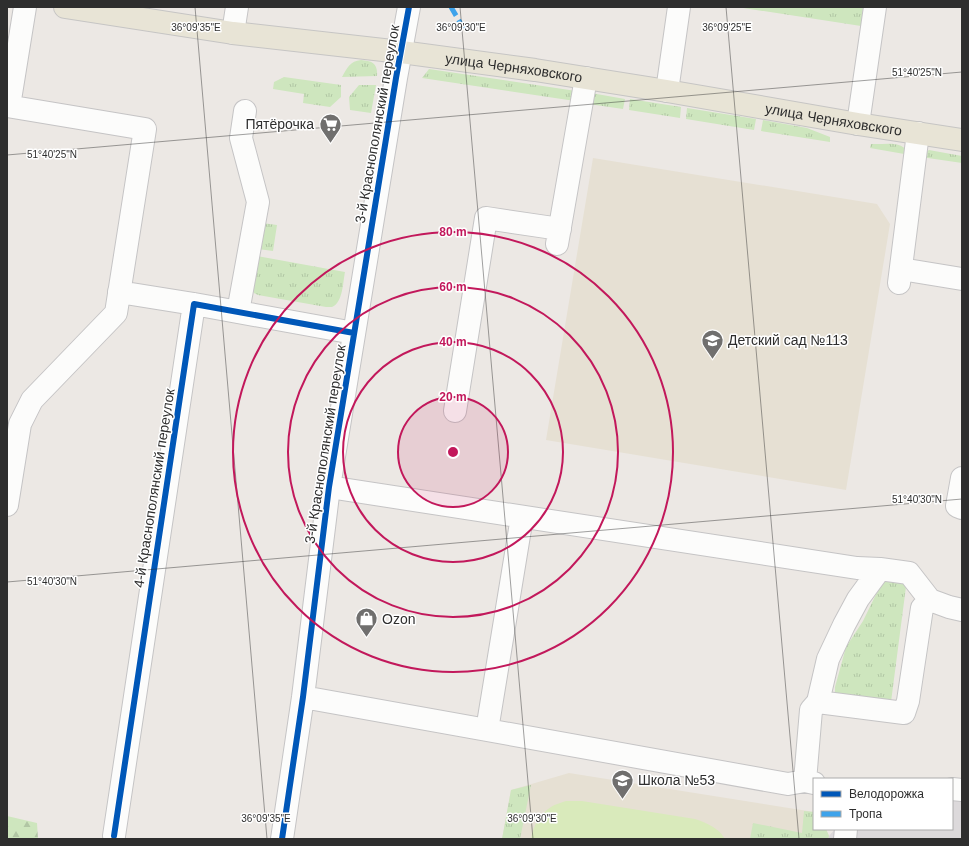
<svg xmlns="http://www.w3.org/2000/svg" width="969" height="846" viewBox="0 0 969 846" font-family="Arial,sans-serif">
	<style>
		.industrial { fill: #dcd9db }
		.education { fill: #e6e0d3 }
		.grass { fill: url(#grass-tufts) }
		.forest { fill: url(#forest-firs) }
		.pitch { fill: #d9eabb }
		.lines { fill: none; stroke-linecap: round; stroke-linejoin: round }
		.minor-casing { stroke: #c5c4c5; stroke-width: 24 }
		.major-casing { stroke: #c6c5c4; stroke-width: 24 }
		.minor { stroke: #fcfcfb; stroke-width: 22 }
		.major { stroke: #e8e4d6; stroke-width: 22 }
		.quiet { stroke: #3ea3eb; stroke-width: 5; stroke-dasharray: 10 5; stroke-linecap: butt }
		.cycleway-casing { stroke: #fff; stroke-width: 8 }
		.cycleway { stroke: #0057b8; stroke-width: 6 }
		.ticks { fill: none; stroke: #2e2e2e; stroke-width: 1; stroke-opacity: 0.45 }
		.ring { fill: none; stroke: #c2185b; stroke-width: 2 }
		.labels { text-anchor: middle; stroke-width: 3; stroke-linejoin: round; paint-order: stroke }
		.street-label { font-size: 14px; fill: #2e2e2e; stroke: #fff }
		.poi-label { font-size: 14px; fill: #2e2e2e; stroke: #fff; text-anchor: start }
		.ticks-label { font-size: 10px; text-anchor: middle; fill: #2e2e2e; stroke: #fff; stroke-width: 3; stroke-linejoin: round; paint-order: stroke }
		.centre { fill: #c2185b; stroke: #fff; stroke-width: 2 }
		.ring-label { font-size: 12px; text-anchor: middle; font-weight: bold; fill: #c2185b; stroke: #fff; stroke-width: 3; stroke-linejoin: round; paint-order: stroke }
	</style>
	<defs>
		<pattern id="grass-tufts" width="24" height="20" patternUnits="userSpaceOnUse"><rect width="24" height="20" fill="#cee6be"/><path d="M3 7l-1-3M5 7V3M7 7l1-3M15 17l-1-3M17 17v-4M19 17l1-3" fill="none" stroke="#b1c6a4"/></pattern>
		<pattern id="forest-firs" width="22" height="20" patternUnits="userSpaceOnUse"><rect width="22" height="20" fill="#cee6be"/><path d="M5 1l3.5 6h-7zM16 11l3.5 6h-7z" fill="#b1c6a4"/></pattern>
	</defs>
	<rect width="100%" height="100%" fill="#ece8e4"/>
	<path class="industrial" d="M 952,796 L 962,797 L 962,839 L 828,839 L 829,836 L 835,829 L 952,829 Z"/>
	<path class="education" d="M 593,158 L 877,204 L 890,224 L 846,490 L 546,440 Z
		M 569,773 L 814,812 L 814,829 L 826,829 L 829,836 L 828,839 L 502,839 L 511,790 Z"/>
	<path class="grass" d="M 737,7 L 863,7 L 861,26 Z
		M 361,60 C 372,61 378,63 377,76 L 342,77 C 347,68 350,61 361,60 Z
		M 429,69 L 576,91 L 575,101 L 422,78 Z
		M 284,77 L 341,85 L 341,97 L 330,107 L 303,103 L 304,94 L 273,89 L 274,82 Z
		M 359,85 L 376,85 L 371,113 L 350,110 L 349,97 Z
		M 591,93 L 625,99 L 623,109 L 589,104 Z
		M 630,99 L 681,107 L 680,118 L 629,110 Z
		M 687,108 L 756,119 L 754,130 L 686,119 Z
		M 763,120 L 807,128 L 830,137 L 830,142 L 761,131 Z
		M 871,144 C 886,145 902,139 910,155 L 870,148 Z
		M 929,150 L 962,156 L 962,163 L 921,157 L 924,153 Z
		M 262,223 L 277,225 L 273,251 L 258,249 Z
		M 257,256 L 345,272 C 343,281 343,303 332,307 C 330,307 328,307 326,307 L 258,295 L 254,293 L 252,284 Z
		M 907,579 L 891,702 L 837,698 L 835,693 L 835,687 L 846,647 L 863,621 L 883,580 Z
		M 531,785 L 520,839 L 502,839 L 511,790 Z
		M 804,811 L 814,812 L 814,829 L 826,829 L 829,836 L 828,839 L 750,839 L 753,823 L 802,833 Z"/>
	<path class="forest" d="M 7,816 L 37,823 L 38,839 L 7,839 Z"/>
	<path class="pitch" d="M 566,801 L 582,801 L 695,819 C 707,823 719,828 725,839 L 531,839 C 533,826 540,814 551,807 C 555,804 561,803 566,801 Z"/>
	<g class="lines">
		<defs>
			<path id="minor" d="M 233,33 L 237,7
				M 667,91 L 679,7
				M 7,106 L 145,129 L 116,313 L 32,400 L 20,424 L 7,505
				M 9,106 L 25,7
				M 858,124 L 875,7
				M 557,244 L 586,78
				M 901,269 L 962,279
				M 899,283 L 918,133
				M 119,292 L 194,304
				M 238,312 L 258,202 L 241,138 L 245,111
				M 455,411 L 486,218 L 560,229
				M 962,478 L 957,506 L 962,508
				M 329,487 L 857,568 L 880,569 L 909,573 L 930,600 L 949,607 L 962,610
				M 880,569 L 858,599 L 844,625 L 828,659 L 818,702 L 904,713 L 908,701 L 922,608 L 930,600
				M 303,697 L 788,784 L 805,781 L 814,783
				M 487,730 L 522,517
				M 805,781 L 811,710 L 818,702
				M 952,789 L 962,790
				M 114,836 L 194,304 L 354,333
				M 282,839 L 303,697 L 329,487 L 396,78 L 409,7
				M 845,839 L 846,829"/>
			<g id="major">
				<path id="s1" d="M 65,7 L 233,33 L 401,52 L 535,70 L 667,91 L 858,124 L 962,140"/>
			</g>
		</defs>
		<use href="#minor" class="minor-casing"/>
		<use href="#major" class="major-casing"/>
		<use href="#minor" class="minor"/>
		<use href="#major" class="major"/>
		<path class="quiet" d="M 451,7 L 464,29"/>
		<defs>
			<path id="cycleway" d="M 114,836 L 194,304 L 354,333
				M 282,839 L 303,697 L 329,487 L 396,78 L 409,7"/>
		</defs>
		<use href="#cycleway" class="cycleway-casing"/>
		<use href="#cycleway" class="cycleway"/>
	</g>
	<path class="ticks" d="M 195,7 L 267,839M 460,7 L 533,839M 726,7 L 799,839M 7,155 L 962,72M 7,582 L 962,499"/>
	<circle cx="453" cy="452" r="55" fill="#c2185b" fill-opacity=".12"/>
	<g class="ring">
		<circle cx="453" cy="452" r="55"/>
		<circle cx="453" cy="452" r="110"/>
		<circle cx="453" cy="452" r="165"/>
		<circle cx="453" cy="452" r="220"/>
	</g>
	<defs>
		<symbol id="supermarket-pin" viewBox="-11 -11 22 30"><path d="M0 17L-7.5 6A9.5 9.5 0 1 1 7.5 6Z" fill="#706f6e" stroke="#fff"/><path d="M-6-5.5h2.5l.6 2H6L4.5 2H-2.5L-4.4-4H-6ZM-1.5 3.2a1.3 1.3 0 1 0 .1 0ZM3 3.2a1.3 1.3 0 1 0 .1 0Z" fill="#fff"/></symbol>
		<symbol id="school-pin" viewBox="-11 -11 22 30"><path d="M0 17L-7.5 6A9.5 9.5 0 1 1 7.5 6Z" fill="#706f6e" stroke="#fff"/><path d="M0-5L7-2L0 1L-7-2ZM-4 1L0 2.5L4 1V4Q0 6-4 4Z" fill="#fff"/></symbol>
		<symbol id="shop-pin" viewBox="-11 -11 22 30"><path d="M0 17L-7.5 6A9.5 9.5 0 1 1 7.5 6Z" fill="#706f6e" stroke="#fff"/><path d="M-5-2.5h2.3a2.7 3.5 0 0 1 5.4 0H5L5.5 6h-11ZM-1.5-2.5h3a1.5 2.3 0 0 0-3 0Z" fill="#fff"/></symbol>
	</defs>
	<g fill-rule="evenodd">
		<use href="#supermarket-pin" x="318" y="112" width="25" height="34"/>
		<use href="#school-pin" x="700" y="328" width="25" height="34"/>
		<use href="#shop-pin" x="354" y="606" width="25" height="34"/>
		<use href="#school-pin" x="610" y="768" width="25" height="34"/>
	</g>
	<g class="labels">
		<g class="street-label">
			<text dy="5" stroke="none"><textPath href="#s1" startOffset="453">улица Черняховского</textPath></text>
			<text dy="5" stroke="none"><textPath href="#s1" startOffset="777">улица Черняховского</textPath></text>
			<text transform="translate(377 124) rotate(-80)" y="5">3-й Краснополянский переулок</text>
			<text transform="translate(325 444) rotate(-81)" y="5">3-й Краснополянский переулок</text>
			<text transform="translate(154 488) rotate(-81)" y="5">4-й Краснополянский переулок</text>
		</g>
		<g class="poi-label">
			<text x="314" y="129" text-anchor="end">Пятёрочка</text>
			<text x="728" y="345">Детский сад №113</text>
			<text x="382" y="624">Ozon</text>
			<text x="638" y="785">Школа №53</text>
		</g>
	</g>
	<g class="ticks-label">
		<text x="196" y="31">36°09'35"E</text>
		<text x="461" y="31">36°09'30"E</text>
		<text x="727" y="31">36°09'25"E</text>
		<text x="917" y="76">51°40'25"N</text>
		<text x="52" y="158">51°40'25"N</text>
		<text x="917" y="503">51°40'30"N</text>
		<text x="52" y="585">51°40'30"N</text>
		<text x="266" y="822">36°09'35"E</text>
		<text x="532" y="822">36°09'30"E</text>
	</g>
	<circle cx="453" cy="452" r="6" class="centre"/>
	<g class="ring-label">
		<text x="453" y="236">80 m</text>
		<text x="453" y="291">60 m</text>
		<text x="453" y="346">40 m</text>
		<text x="453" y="401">20 m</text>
	</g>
	<rect width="969" height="846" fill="none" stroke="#2e2e2e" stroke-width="16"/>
	<rect x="813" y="778" width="140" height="52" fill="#ffffff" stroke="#ababab"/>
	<rect x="821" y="791" width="20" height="6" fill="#0057b8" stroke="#ababab"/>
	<text x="849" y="798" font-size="12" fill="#2e2e2e">Велодорожка</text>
	<rect x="821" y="811" width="20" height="6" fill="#3ea3eb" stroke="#ababab"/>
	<text x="849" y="818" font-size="12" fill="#2e2e2e">Тропа</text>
</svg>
